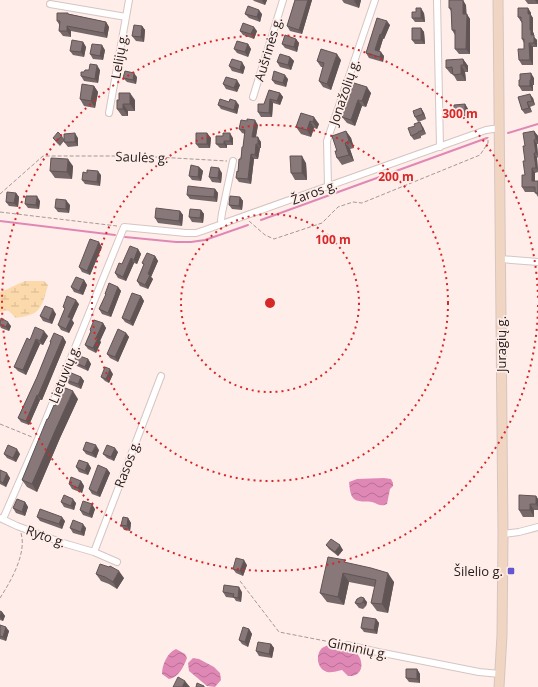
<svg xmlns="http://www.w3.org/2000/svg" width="538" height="687" viewBox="0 0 538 687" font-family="'Open Sans',sans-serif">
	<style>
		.wetland { fill: url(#wetland-marsh) }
		.water { fill: url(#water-waves) }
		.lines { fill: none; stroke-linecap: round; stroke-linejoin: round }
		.stream { stroke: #e088b5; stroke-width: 2 }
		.street-casing { stroke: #d6c5c1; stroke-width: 8 }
		.secondary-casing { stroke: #d6c5c1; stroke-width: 11 }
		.path { stroke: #a69996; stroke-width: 1; stroke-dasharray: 4 2; stroke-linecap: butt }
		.street { stroke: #fff; stroke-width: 6 }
		.secondary { stroke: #f0d5c2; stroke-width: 9 }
		.wall { fill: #766769 }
		.shaded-wall { fill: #605455 }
		.building { fill: #89787a; stroke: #605455 }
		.ring { fill: none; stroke: #d62828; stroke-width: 2; stroke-dasharray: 2 4 }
		.poi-dot { fill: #6456cf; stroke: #ffede9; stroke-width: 1.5 }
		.labels { text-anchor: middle; stroke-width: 3.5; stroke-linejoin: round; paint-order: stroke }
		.street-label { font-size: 13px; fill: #27201f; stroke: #ffede9 }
		.poi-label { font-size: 13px; fill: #27201f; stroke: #ffede9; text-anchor: end }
		.centre { fill: #d62828; stroke: #ffede9; stroke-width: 2 }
		.ring-label { font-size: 12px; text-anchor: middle; font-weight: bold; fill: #d62828; stroke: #ffede9; stroke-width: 3.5; stroke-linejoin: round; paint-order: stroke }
	</style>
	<defs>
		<pattern id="wetland-marsh" width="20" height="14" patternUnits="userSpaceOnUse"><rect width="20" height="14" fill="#fbd9ab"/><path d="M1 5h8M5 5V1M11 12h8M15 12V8" fill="none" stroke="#d7ba93"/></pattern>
		<pattern id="water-waves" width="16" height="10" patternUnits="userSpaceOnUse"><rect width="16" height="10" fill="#e088b5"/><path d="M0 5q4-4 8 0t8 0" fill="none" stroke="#b66f93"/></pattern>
	</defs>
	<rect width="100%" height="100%" fill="#ffede9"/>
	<path class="wetland" d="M 25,281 L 44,281 L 48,285 C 46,292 43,306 37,311 C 33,315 22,317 16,318 C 9,312 10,308 0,312 L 0,292 C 9,289 17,284 25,281 Z"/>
	<path class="water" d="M 384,478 L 391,479 L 393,483 L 393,486 L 390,489 L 387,504 C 381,507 378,504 372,502 C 367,501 363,502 359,501 C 350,500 350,490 349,482 L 357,479 Z
		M 328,645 C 336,646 346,646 353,650 C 365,658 365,677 348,676 L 342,670 C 337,671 332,673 327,672 C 317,669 315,655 322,648 C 324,647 326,646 328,645 Z
		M 176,649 L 185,654 L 187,658 C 183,668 179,677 169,679 L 162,674 C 162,665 167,653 176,649 Z
		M 193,658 L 199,659 L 214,667 L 220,673 L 221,680 L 215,687 L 207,686 L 189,671 L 188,663 Z"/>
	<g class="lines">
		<path class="stream" d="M 508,133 L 538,124
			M 261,220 L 487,138
			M 0,221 L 115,235
			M 125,237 L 176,242 L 191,242 L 205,240 L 248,225"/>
		<defs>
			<path id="street" d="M 437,0 L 440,147
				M 50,4 L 126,17
				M 253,97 L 283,0
				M 109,113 L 129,0
				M 328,187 L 327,141 L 375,0
				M 222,224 L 221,220 L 222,213 L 233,161
				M 500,259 L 538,262
				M 0,518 L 17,526 L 63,543 L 94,552 L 117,562
				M 3,519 L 38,439 L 124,227 L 186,233 L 196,233 L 205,230 L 486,130 L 500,128
				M 503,534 L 519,532 L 538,527
				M 94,552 L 161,376
				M 347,645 L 378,652 L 479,672 L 500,674"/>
			<path id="secondary" d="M 498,0 L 503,534 L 502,635 L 499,687"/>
		</defs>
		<use href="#street" class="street-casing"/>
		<use href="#secondary" class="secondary-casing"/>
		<path class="path" d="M 0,194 L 43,156 L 139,156 L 227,161
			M 0,212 L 117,226
			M 249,221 L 265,235 L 274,239 L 322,223 L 338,207 L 353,202 L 362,203 L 480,155 L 488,143 L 488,137
			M 0,424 L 32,437
			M 240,581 L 279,632 L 341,644
			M 0,598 C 11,581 27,553 21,533"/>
		<use href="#street" class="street"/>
		<use href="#secondary" class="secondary"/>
	</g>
	<path class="wall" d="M 253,0 L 267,0 L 265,5 L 254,1 Z
		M 295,0 L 312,0 L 302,34 L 290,31 L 287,26 Z
		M 342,0 L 361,0 L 359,8 L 344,3 Z
		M 525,0 L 538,0 L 538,4 L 528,4 Z
		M 466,5 L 466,14 L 470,19 L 470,54 L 459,54 L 455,49 L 455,35 L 452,30 L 451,11 L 449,8 Z
		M 528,8 L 531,13 L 531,15 L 533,18 L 533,32 L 534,34 L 534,37 L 537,40 L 537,47 L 533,47 L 533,65 L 522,65 L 519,60 L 524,49 L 524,43 L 522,39 L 522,23 L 518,17 Z
		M 424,13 L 425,22 L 415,22 L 412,18 Z
		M 69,14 L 106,22 L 109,27 L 107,38 L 71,31 L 71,37 L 63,36 L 59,31 L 60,26 L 57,21 Z
		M 245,14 L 262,14 L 260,22 L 249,18 Z
		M 377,18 L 390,25 L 384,39 L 383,39 L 379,52 L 384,56 L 383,62 L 369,58 L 366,53 Z
		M 142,26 L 145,30 L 144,42 L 136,41 L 132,36 Z
		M 421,28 L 424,32 L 425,44 L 415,44 L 412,40 Z
		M 240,31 L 257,31 L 254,39 L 243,35 Z
		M 296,39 L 299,43 L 297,52 L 285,48 L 282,44 Z
		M 83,42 L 86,47 L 84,57 L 73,55 L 70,51 Z
		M 248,44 L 251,49 L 248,57 L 237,53 L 234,49 Z
		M 105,50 L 103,60 L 93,59 L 90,54 Z
		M 290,57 L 294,61 L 291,70 L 280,67 L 277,62 Z
		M 463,59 L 468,66 L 468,72 L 465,72 L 466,81 L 457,81 L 453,74 L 451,74 L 446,68 Z
		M 341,60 L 331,90 L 323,87 L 319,81 L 323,67 L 321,67 L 317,61 Z
		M 229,66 L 245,67 L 243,74 L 232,71 Z
		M 100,70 L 98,83 L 84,81 L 81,76 L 84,72 Z
		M 137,77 L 136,84 L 127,82 L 123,78 Z
		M 534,78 L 534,85 L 533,85 L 533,91 L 522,91 L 519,86 Z
		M 288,79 L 286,87 L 275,84 L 272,80 Z
		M 354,83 L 371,93 L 366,107 L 362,106 L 355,126 L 347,123 L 342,117 Z
		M 223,84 L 240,85 L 237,92 L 226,89 Z
		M 94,86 L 98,92 L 95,108 L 84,106 L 80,99 Z
		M 269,90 L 280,93 L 283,97 L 280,105 L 273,103 L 272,117 L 261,117 L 258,112 L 264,104 Z
		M 518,97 L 533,98 L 535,105 L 530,107 L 532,112 L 525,114 L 522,110 Z
		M 117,100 L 135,100 L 135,111 L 128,111 L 128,116 L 122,116 L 117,109 Z
		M 465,104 L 468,109 L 468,116 L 457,116 L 454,111 Z
		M 218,105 L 239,105 L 237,114 L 221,109 Z
		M 421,108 L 424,113 L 426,119 L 418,122 L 415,117 Z
		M 301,113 L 319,124 L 317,129 L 314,128 L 311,137 L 301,134 L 296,127 Z
		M 258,125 L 256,137 L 261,142 L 261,148 L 260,148 L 258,159 L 254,159 L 251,184 L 239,182 L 236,178 L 243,147 L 245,134 L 242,133 L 239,129 Z
		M 423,127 L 426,134 L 421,136 L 421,138 L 414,140 L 411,136 Z
		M 346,131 L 351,138 L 354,148 L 350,149 L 354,161 L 342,165 L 337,158 L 337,151 Z
		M 534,131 L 538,136 L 538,144 L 537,144 L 538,157 L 537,158 L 538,172 L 535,173 L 535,181 L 538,181 L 538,197 L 535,192 L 525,192 L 522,187 L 525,175 L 525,146 Z
		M 207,133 L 211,138 L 210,148 L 199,148 L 196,144 Z
		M 62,136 L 64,139 L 78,138 L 78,146 L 68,147 L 64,142 L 64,141 L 60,146 L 56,142 L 53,138 Z
		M 233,138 L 233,145 L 227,145 L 227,148 L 220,148 L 216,144 Z
		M 306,163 L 307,180 L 295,180 L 291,173 Z
		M 73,166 L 72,179 L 55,178 L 50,171 Z
		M 199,167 L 203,171 L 201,181 L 192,180 L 189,176 Z
		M 222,173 L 221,183 L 212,182 L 209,177 Z
		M 101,175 L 100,186 L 85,184 L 82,180 Z
		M 215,189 L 218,193 L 217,202 L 190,199 L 187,195 Z
		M 16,193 L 19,197 L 18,207 L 9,206 L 6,202 Z
		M 240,197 L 243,201 L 242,210 L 232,209 L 229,205 Z
		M 40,201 L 39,209 L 28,208 L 25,204 Z
		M 70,205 L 69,213 L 58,212 L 55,208 Z
		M 201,210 L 204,214 L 203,223 L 192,222 L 189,217 Z
		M 180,211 L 183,215 L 182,226 L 158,223 L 155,218 Z
		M 102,247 L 90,275 L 82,272 L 79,267 Z
		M 138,249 L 141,254 L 137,264 L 134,263 L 126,281 L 118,278 L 115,273 L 122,264 Z
		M 155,256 L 158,261 L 151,277 L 153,279 L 148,289 L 140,286 L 137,281 L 144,265 L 142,263 Z
		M 84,280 L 87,285 L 83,295 L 74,292 L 71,287 Z
		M 118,287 L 121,291 L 111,317 L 102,314 L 99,309 L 106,295 L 105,294 Z
		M 141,296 L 144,301 L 133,326 L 125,322 L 122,318 Z
		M 79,304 L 72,320 L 74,323 L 69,333 L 61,330 L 58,325 L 65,309 L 63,307 Z
		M 56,314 L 52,324 L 43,321 L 40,316 Z
		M 103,323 L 106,328 L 100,341 L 101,342 L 96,353 L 88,349 L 85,345 L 91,331 L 90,330 Z
		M 0,324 L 11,326 L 9,331 L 1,328 L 0,326 Z
		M 126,333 L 129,337 L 118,362 L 110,358 L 107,354 Z
		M 48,336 L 43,345 L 40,344 L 26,375 L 18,371 L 14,367 L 30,340 Z
		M 63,337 L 66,342 L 42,400 L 40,400 L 29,425 L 21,422 L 18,418 L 37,377 L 51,343 L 50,342 Z
		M 88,359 L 91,364 L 88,371 L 77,366 L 74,362 Z
		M 113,374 L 109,383 L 105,381 L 101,377 Z
		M 81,377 L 84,381 L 81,389 L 69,384 L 66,380 Z
		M 78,399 L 60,438 L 37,492 L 27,487 L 22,480 L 48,419 L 55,406 Z
		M 83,450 L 99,450 L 96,458 L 86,454 Z
		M 118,452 L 114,461 L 107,458 L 103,454 Z
		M 4,454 L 20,454 L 16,462 L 7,458 Z
		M 88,463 L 91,468 L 88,475 L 79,472 L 76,467 Z
		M 107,469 L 110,473 L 100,497 L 92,494 L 89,489 Z
		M 0,470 L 10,478 L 6,487 L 0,484 Z
		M 81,481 L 84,486 L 82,493 L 72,489 L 69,484 Z
		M 536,496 L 538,499 L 538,510 L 534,510 L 534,517 L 523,517 L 519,510 Z
		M 25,502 L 28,507 L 25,516 L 16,513 L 13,508 Z
		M 61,502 L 76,503 L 74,510 L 64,507 Z
		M 95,509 L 92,518 L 83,515 L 80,510 Z
		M 37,517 L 65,521 L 62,529 L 40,521 Z
		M 128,518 L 131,523 L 130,531 L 124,530 L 121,525 Z
		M 70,528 L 86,528 L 84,536 L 73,533 Z
		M 326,545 L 343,550 L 338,556 L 329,549 Z
		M 347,563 L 394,582 L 388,613 L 377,611 L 371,603 L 375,587 L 349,582 L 344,605 L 327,602 L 320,593 Z
		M 247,565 L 243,576 L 236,573 L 233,569 Z
		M 96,574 L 124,578 L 117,589 L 109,584 L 101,581 Z
		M 223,592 L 242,592 L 241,602 L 236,601 L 234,598 L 226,597 Z
		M 357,599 L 367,602 L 366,606 L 363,609 L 359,608 L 355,603 Z
		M 0,611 L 2,612 L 5,616 L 3,621 L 0,620 Z
		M 376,619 L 379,623 L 377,634 L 364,632 L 361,628 Z
		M 0,625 L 9,631 L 6,641 L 0,639 Z
		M 249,629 L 252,634 L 248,647 L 242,644 L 239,640 Z
		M 271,644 L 274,648 L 272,658 L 259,656 L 256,651 Z
		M 417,669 L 420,674 L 420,683 L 409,682 L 406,678 Z"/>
	<path class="shaded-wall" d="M 262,0 L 267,0 L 265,5 Z
		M 308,0 L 312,0 L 302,34 L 299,30 Z
		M 355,0 L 361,0 L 359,8 L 354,1 Z
		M 463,0 L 466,5 L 467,19 L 463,14 Z
		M 535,0 L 538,0 L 538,4 Z
		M 421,8 L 424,13 L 425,22 L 421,18 Z
		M 528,8 L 531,13 L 531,15 L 533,18 L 533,32 L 534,34 L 534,37 L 537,40 L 537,47 L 534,43 L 530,30 L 528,14 Z
		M 259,10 L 262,14 L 260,22 L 257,17 Z
		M 467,14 L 470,19 L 470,54 L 466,49 Z
		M 387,21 L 390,25 L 384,39 L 381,35 Z
		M 106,22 L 109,27 L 107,38 L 104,33 Z
		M 67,26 L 71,31 L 71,37 L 67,31 Z
		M 142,26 L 145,30 L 144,42 L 141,37 Z
		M 254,27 L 257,31 L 254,39 L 251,34 Z
		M 421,28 L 424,32 L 425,44 L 421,40 Z
		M 380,34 L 383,39 L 378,55 L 375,50 Z
		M 296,39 L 299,43 L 297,52 L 294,47 Z
		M 83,42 L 86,47 L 84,57 L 81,52 Z
		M 529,43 L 533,47 L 533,65 L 530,60 Z
		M 248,44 L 251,49 L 248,57 L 245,52 Z
		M 102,45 L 105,50 L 103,60 L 100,56 Z
		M 381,52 L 384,56 L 383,62 L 380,57 Z
		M 337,54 L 341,60 L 331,90 L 327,84 Z
		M 290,57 L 294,61 L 291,70 L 288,65 Z
		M 463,59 L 468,66 L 468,72 L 464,65 Z
		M 242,62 L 245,67 L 243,74 L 240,70 Z
		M 97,65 L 100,70 L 98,83 L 95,79 Z
		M 461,65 L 465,72 L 466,81 L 461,74 Z
		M 134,73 L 137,77 L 136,84 L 133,80 Z
		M 531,73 L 534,78 L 534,85 L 531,80 Z
		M 285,75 L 288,79 L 286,87 L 283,83 Z
		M 237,80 L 240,85 L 237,92 L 234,88 Z
		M 530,80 L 533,85 L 533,91 L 530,86 Z
		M 94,86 L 98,92 L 95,108 L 91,101 Z
		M 367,87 L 371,93 L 366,107 L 362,101 Z
		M 130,93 L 135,100 L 135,111 L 130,104 Z
		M 280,93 L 283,97 L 280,105 L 277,101 Z
		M 530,94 L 533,98 L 535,105 L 532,101 Z
		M 270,99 L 273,103 L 272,117 L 269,113 Z
		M 358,100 L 362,106 L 355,126 L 351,120 Z
		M 236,101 L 239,105 L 237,114 L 234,110 Z
		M 527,102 L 530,107 L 532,112 L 529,108 Z
		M 123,104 L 128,111 L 128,116 L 123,109 Z
		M 465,104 L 468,109 L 468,116 L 465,111 Z
		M 421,108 L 424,113 L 426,119 L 423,114 Z
		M 314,117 L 319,124 L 317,129 L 313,122 Z
		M 255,120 L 258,125 L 255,141 L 252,137 Z
		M 310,121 L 314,128 L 311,137 L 307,130 Z
		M 420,122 L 423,127 L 426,134 L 423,130 Z
		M 346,131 L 351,138 L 354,148 L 349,141 Z
		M 534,131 L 538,136 L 538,143 L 536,139 Z
		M 75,133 L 78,138 L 78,146 L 75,142 Z
		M 207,133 L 211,138 L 210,148 L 207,144 Z
		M 230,133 L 233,138 L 233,145 L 230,141 Z
		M 258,137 L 261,142 L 261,148 L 258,144 Z
		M 534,140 L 537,144 L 538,156 L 536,153 Z
		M 224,141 L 227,145 L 227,148 L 224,144 Z
		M 345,143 L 350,149 L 354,161 L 349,155 Z
		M 256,144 L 260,148 L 258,159 L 255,155 Z
		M 534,153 L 537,158 L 538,171 L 536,168 Z
		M 251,154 L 254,159 L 251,184 L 248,179 Z
		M 302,156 L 306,163 L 307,180 L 302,173 Z
		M 68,159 L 73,166 L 72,179 L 67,172 Z
		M 199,167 L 203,171 L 201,181 L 198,177 Z
		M 219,168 L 222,173 L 221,183 L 218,178 Z
		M 532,168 L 535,173 L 535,185 L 532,181 Z
		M 98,171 L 101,175 L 100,186 L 97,182 Z
		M 215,189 L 218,193 L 217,202 L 214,197 Z
		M 16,193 L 19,197 L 18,207 L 14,203 Z
		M 37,196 L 40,201 L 39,209 L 36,205 Z
		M 240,197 L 243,201 L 242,210 L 239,206 Z
		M 66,200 L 70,205 L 69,213 L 66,209 Z
		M 201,210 L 204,214 L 203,223 L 200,218 Z
		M 180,211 L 183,215 L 182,226 L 179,221 Z
		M 99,242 L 102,247 L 90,275 L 87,271 Z
		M 138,249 L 141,254 L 137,264 L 134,260 Z
		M 155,256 L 158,261 L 151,277 L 153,279 L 148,289 L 145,285 L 148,274 Z
		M 131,258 L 134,263 L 126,281 L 123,277 Z
		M 84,280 L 87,285 L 83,295 L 79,291 Z
		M 118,287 L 121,291 L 111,317 L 108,313 Z
		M 141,296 L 144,301 L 133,326 L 130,321 Z
		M 76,300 L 79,304 L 72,320 L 74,323 L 69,333 L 66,329 L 68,317 Z
		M 53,309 L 56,314 L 52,324 L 49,320 Z
		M 8,322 L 11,326 L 9,331 L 6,327 Z
		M 103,323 L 106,328 L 100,341 L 101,342 L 96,353 L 93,348 L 96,338 Z
		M 44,331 L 48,336 L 43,345 L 40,341 Z
		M 126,333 L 129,337 L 118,362 L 115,357 Z
		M 63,337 L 66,342 L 42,400 L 38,396 Z
		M 36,339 L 40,344 L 26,375 L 23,370 Z
		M 88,359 L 91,364 L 88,371 L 85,367 Z
		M 110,369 L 113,374 L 109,383 L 106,379 Z
		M 81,377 L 84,381 L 81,389 L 78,384 Z
		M 73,391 L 78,399 L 60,438 L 55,431 Z
		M 37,395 L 40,400 L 29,425 L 26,421 Z
		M 55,431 L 60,438 L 37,492 L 32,484 Z
		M 96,445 L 99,450 L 96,458 L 92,453 Z
		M 115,448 L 118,452 L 114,461 L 111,457 Z
		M 17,449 L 20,454 L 16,462 L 13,458 Z
		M 88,463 L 91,468 L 88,475 L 85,471 Z
		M 107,469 L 110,473 L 100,497 L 97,493 Z
		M 7,473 L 10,478 L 6,487 L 3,483 Z
		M 81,481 L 84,486 L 82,493 L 78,488 Z
		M 536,496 L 538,499 L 538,507 L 536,504 Z
		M 73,499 L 76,503 L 74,510 L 71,506 Z
		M 25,502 L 28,507 L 25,516 L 22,512 Z
		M 92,504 L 95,509 L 92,518 L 89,514 Z
		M 530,504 L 534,510 L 534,517 L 530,510 Z
		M 62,517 L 65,521 L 62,529 L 59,524 Z
		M 128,518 L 131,523 L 130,531 L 127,526 Z
		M 83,524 L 86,528 L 84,536 L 81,532 Z
		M 340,545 L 343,550 L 338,556 L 335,552 Z
		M 244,560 L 247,565 L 243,576 L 240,571 Z
		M 119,571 L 124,578 L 117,589 L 113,582 Z
		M 343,573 L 349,582 L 344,605 L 338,597 Z
		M 388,573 L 394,582 L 388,613 L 382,604 Z
		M 239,587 L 242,592 L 241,602 L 238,598 Z
		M 364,598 L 367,602 L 366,606 L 363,602 Z
		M 2,612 L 5,616 L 3,621 L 0,617 Z
		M 376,619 L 379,623 L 377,634 L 374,630 Z
		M 6,627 L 9,631 L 6,641 L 3,637 Z
		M 249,629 L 252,634 L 248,647 L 245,642 Z
		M 271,644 L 274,648 L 272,658 L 269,654 Z
		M 417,669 L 420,674 L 420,683 L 417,679 Z
		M 185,681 L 190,687 L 182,687 Z"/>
	<path class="building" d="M 295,0 L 308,0 L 299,30 L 287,26 Z
		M 449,0 L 463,0 L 463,14 L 467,14 L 466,49 L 455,49 L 455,30 L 452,30 L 451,8 L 449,8 Z
		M 248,6 L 259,10 L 257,17 L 245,14 Z
		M 416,8 L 421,8 L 421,18 L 412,18 L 412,12 L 416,12 Z
		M 518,8 L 528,8 L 528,14 L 530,14 L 530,30 L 531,30 L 531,35 L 534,35 L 534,43 L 529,43 L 530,60 L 519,60 L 518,49 L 524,49 L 524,39 L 522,39 L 522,21 L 521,21 L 521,17 L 518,17 Z
		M 57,13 L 68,13 L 68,14 L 106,22 L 104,33 L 67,26 L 67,31 L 59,31 L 60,21 L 57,21 Z
		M 377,18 L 387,21 L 381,35 L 380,34 L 375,50 L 381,52 L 380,57 L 366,53 Z
		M 243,23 L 254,27 L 251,34 L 240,31 Z
		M 134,25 L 142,26 L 141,37 L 132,36 Z
		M 412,28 L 421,28 L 421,40 L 412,40 Z
		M 285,35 L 296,39 L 294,47 L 282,44 Z
		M 72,40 L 83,42 L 81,52 L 70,51 Z
		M 237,41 L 248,44 L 245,52 L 234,49 Z
		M 92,44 L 102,45 L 100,56 L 90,54 Z
		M 321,49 L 337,54 L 327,84 L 319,81 L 324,63 L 317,61 Z
		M 280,54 L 290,57 L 288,65 L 277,62 Z
		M 232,59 L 242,62 L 240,70 L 229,66 Z
		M 463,59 L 464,65 L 461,65 L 461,74 L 453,75 L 452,67 L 446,68 L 446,60 Z
		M 90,64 L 97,65 L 95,79 L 81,76 L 81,72 L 84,72 L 85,70 L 89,70 Z
		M 125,71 L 134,73 L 133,80 L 123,78 Z
		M 274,71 L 285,75 L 283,83 L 272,80 Z
		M 531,73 L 531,80 L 530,80 L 530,86 L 519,86 L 519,80 L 520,80 L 520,74 Z
		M 226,77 L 237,80 L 234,88 L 223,84 Z
		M 354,83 L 367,87 L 362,101 L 358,100 L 351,120 L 342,117 Z
		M 82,84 L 94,86 L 91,101 L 80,99 Z
		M 269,90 L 280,93 L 277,101 L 270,99 L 269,113 L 258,112 L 258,104 L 264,104 Z
		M 119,93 L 130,93 L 130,104 L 123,104 L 123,109 L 117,109 L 117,100 L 119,100 Z
		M 530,94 L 532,101 L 527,102 L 529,108 L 522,110 L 518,97 Z
		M 220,99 L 229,102 L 230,99 L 236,101 L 234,110 L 218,105 Z
		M 465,104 L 465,111 L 454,111 L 454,105 Z
		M 421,108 L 423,114 L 415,117 L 413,111 Z
		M 301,113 L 314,117 L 313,122 L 310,121 L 307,130 L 296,127 Z
		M 247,119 L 255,120 L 252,137 L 258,137 L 258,144 L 256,144 L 255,155 L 251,154 L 248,179 L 236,178 L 237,171 L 238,172 L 239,159 L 241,159 L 242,147 L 243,147 L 245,130 L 239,129 L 241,120 L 247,121 Z
		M 420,122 L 423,130 L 418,132 L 418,133 L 411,136 L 408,128 L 415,126 L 414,124 Z
		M 346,131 L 349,141 L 345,143 L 349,155 L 337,158 L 335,151 L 337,151 L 332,136 Z
		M 534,131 L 536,139 L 534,140 L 536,153 L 534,153 L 536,168 L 532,168 L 532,181 L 538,181 L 538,193 L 535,193 L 535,187 L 522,187 L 522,175 L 525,175 L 523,161 L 525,161 L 523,146 L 525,146 L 523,133 Z
		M 58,132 L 62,136 L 56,141 L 53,138 Z
		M 75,133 L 75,142 L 64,142 L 64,134 Z
		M 196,133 L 207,133 L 207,144 L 196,144 Z
		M 223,133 L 230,133 L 230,141 L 224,141 L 224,144 L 216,144 L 216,136 L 223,136 Z
		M 290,156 L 302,156 L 302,173 L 291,173 Z
		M 51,158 L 68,159 L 67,172 L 50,171 Z
		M 191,165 L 199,167 L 198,177 L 189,176 Z
		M 211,167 L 219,168 L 218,178 L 209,177 Z
		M 87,170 L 98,171 L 97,182 L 82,180 L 83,172 L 87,173 Z
		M 188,186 L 215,189 L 214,197 L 187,195 Z
		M 7,192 L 16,193 L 14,203 L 6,202 Z
		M 26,196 L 37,196 L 36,205 L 25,204 Z
		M 230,196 L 240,197 L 239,206 L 229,205 Z
		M 56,199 L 66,200 L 66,209 L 55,208 Z
		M 156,208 L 180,211 L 179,221 L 155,218 Z
		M 190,209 L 201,210 L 200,218 L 189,217 Z
		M 90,239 L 99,242 L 87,271 L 79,267 Z
		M 130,246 L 138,249 L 134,260 L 131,258 L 123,277 L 115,273 L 119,263 L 122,264 Z
		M 147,253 L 155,256 L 148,274 L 150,275 L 145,285 L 137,281 L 144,264 L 142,263 Z
		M 76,277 L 84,280 L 79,291 L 71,287 Z
		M 109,283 L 118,287 L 108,313 L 99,309 L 106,294 L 105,294 Z
		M 132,293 L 141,296 L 130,321 L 122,318 Z
		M 67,296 L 76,300 L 68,317 L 71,318 L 66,329 L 58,325 L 65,308 L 63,307 Z
		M 45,306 L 53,309 L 49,320 L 40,316 Z
		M 1,318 L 8,322 L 6,327 L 0,324 Z
		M 94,320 L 103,323 L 96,338 L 98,338 L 93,348 L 85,345 L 91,331 L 90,330 Z
		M 35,327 L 44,331 L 40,341 L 36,339 L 23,370 L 14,367 L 27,338 L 30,340 Z
		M 118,329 L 126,333 L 115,357 L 107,354 Z
		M 54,333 L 63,337 L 38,396 L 37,395 L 26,421 L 18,418 L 37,377 L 51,342 L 50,342 Z
		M 77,355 L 88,359 L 85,367 L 74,362 Z
		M 105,367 L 110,369 L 106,379 L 101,377 Z
		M 69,372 L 81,377 L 78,384 L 66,380 Z
		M 63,387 L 73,391 L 55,431 L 32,484 L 22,480 L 47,419 L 48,419 L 54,405 L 55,406 Z
		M 86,442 L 96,445 L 92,453 L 83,450 Z
		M 8,445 L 17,449 L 13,458 L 4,454 Z
		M 107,445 L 115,448 L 111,457 L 103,454 Z
		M 79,460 L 88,463 L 85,471 L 76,467 Z
		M 98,465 L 107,469 L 97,493 L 89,489 Z
		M 0,470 L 7,473 L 3,483 L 0,481 Z
		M 71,477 L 81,481 L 78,488 L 69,484 Z
		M 64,495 L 73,499 L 71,506 L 61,502 Z
		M 519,495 L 536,496 L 536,504 L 530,504 L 530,510 L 519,510 Z
		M 17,499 L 25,502 L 22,512 L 13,508 Z
		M 83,501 L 92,504 L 89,514 L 80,510 Z
		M 40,509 L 62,517 L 59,524 L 37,517 Z
		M 123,517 L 128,518 L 127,526 L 121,525 Z
		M 73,520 L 83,524 L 81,532 L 70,528 Z
		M 331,539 L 340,545 L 335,552 L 326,545 Z
		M 328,557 L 345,560 L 344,562 L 371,568 L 388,573 L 382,604 L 371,603 L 376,580 L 343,573 L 338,597 L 320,593 Z
		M 236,558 L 244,560 L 240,571 L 233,569 Z
		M 100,564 L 109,567 L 110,566 L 119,571 L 113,582 L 105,577 L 96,574 Z
		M 224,585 L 239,587 L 238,598 L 233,597 L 234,594 L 223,592 Z
		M 361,597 L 364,598 L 363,602 L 360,604 L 355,603 L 357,599 Z
		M 0,611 L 2,612 L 0,617 Z
		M 363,617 L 376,619 L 374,630 L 361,628 Z
		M 0,625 L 6,627 L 3,637 L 0,636 Z
		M 243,627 L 249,629 L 245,642 L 239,640 Z
		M 258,642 L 271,644 L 269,654 L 256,651 Z
		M 406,669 L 417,669 L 417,679 L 406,678 Z
		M 178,677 L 185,681 L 182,687 L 173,687 Z
		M 197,683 L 204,686 L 204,687 L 196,687 Z"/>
	<g class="ring">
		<circle cx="270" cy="303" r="89"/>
		<circle cx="270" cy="303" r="178"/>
		<path d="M538 305A268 268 0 1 1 538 301"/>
	</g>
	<rect class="poi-dot" x="507" y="567" width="8" height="8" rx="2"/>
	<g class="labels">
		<g class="street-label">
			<text transform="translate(268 49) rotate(-73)" y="5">Aušrinės g.</text>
			<text transform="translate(119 56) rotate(-80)" y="5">Lelijų g.</text>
			<text transform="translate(344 92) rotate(-71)" y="5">Jonažolių g.</text>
			<text transform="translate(142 157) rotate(2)" y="5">Saulės g.</text>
			<text transform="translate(314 192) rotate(-20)" y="5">Žaros g.</text>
			<text transform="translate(501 344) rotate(-90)" y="5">Juragių g.</text>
			<text transform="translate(64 374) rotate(-68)" y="5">Lietuvių g.</text>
			<text transform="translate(127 464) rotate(-69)" y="5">Rasos g.</text>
			<text transform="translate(46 536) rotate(20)" y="5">Ryto g.</text>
			<text transform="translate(358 648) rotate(12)" y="5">Giminių g.</text>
		</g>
		<g class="poi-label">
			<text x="503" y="576">Šilelio g.</text>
		</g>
	</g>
	<circle cx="270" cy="303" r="6" class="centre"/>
	<g class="ring-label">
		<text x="460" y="118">300 m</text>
		<text x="396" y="181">200 m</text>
		<text x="333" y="244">100 m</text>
	</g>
</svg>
